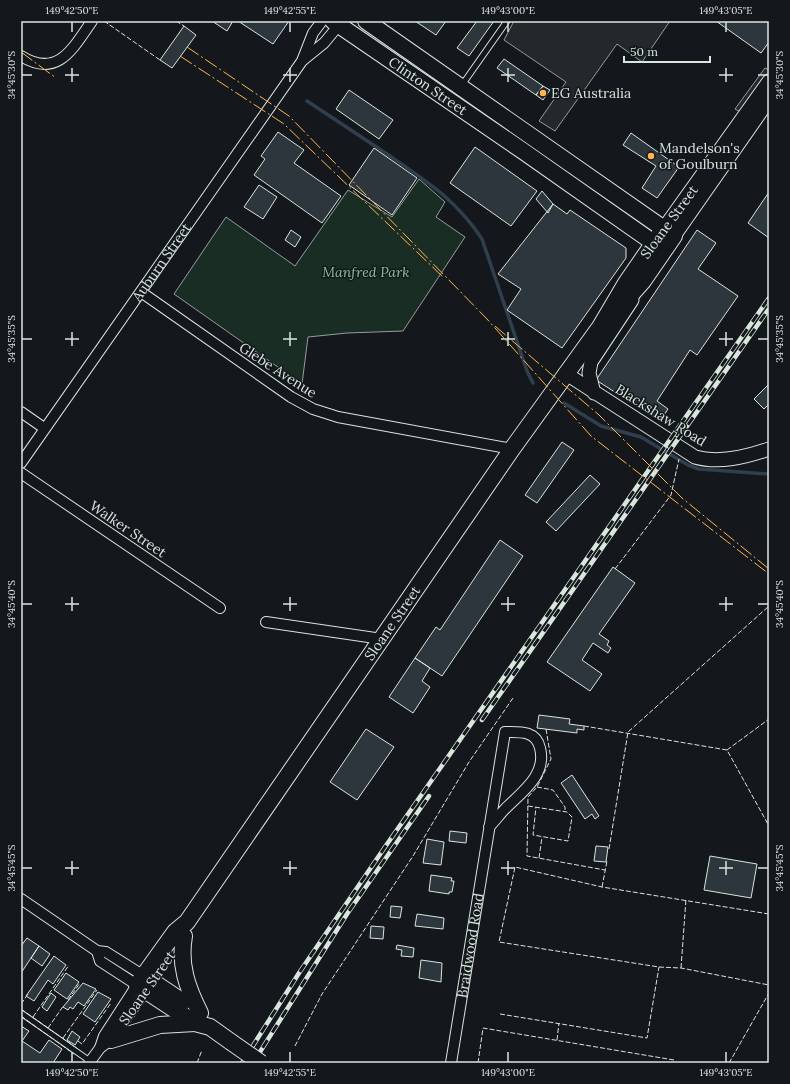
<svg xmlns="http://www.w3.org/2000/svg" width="790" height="1084" viewBox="0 0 790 1084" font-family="Lora,serif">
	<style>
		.green { fill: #1a2d24; stroke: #939e99 }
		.parking { fill: #24282b; stroke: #939e99 }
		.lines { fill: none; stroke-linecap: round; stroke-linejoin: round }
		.stream { stroke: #2f3f4d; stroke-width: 3.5 }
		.building { fill: #2c363c; stroke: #d8e6dc }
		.service-casing { stroke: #d8e6dc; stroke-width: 7 }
		.minor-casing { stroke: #d8e6dc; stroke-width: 12 }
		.tertiary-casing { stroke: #d8e6dc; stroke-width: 15 }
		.primary-casing { stroke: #d8e6dc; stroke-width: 18 }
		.service { stroke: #14181c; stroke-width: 5 }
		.minor { stroke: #14181c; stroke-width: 10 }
		.tertiary { stroke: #14181c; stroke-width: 13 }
		.primary { stroke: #14181c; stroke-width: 16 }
		.rail-casing { stroke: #d8e6dc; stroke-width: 4.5 }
		.rail { stroke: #14181c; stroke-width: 3; stroke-dasharray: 9; stroke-linecap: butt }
		.primary-bridge-casing { stroke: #d8e6dc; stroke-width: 18; stroke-linecap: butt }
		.primary-bridge { stroke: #14181c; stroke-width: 16 }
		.fence { stroke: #d8e6dc; stroke-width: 1; stroke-dasharray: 5 2; stroke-linecap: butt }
		.power { stroke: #ffb74d; stroke-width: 1; stroke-dasharray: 14 3 2 3; stroke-linecap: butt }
		.ticks { fill: none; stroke: #d8e6dc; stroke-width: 1.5 }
		.poi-dot { fill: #ffb74d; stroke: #14181c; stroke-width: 1.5 }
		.labels { text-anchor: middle; stroke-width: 3; stroke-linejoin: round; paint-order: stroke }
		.street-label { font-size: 14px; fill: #d8e6dc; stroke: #14181c }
		.poi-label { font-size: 14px; fill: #d8e6dc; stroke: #14181c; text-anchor: start }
		.park-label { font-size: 14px; font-style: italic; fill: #8ac095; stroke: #14181c }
		.neatline { fill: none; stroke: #d8e6dc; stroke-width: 1.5 }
		.ticks-label { font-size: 10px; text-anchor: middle; fill: #d8e6dc }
	</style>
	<rect width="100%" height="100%" fill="#14181c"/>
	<path class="green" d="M 419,179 L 445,202 L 436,217 L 465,237 L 403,331 L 347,333 L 308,337 L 302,384 L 174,294 L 226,217 L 295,266 L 348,190 L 392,217 Z"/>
	<path class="parking" d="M 514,21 L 670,21 L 642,62 L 617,44 L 555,131 L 539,121 L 566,82 L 504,40 Z
		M 765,68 L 769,70 L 769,75 L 742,113 L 735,109 Z"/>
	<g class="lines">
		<path class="stream" d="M 307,101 C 333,118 358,135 384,152 C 423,179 455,198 482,239 L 527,371 L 533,383
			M 564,403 L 601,426 L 641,437 L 688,465 L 699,469 L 769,474"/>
	</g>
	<path class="building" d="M 212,21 L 233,21 L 227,31 Z
		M 238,21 L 289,21 L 273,44 Z
		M 415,21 L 446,21 L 436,35 Z
		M 477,21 L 494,21 L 469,56 L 457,48 Z
		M 716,21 L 769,21 L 769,42 L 761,53 Z
		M 184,26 L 196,35 L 172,68 L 160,60 Z
		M 504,59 L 543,86 L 536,95 L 497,68 Z
		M 543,86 L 550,90 L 543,100 L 536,95 Z
		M 349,90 L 393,120 L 379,139 L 336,109 Z
		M 278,132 L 304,150 L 294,163 L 341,196 L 322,223 L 254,175 L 265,159 L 261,156 Z
		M 631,133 L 679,167 L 657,198 L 642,188 L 656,166 L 623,145 Z
		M 475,147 L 537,191 L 511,226 L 450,183 Z
		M 374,148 L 417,178 L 392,215 L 349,185 Z
		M 259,185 L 277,197 L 263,219 L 244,207 Z
		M 542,191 L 553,204 L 548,213 L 536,199 Z
		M 769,192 L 769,238 L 748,223 Z
		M 553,204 L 567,214 L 570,210 L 626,248 L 626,258 L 562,348 L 507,310 L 521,289 L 498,274 Z
		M 291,230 L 301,237 L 295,247 L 285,240 Z
		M 697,230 L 716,243 L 698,269 L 738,296 L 697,355 L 690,350 L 657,401 L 668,409 L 660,421 L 596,380 Z
		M 769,384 L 769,404 L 764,409 L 754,399 Z
		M 562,442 L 574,450 L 537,503 L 525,495 Z
		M 590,475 L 600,484 L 556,531 L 546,522 Z
		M 500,540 L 523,556 L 442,676 L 415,658 L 436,627 L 440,630 Z
		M 613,567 L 635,583 L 599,634 L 609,641 L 607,645 L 611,648 L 608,653 L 593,643 L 582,660 L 602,674 L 590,691 L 547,662 Z
		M 415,658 L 430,668 L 422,681 L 430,687 L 413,713 L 389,697 Z
		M 539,715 L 570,719 L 569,724 L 584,726 L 584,730 L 577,729 L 577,733 L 537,728 Z
		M 366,729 L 394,747 L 357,800 L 330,782 Z
		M 572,775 L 599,816 L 595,819 L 592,814 L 585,819 L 561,783 Z
		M 450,831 L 467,833 L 466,843 L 449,841 Z
		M 427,839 L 444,842 L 441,865 L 423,863 Z
		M 596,846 L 608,847 L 606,862 L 594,861 Z
		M 710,856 L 757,864 L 751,898 L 704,890 Z
		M 431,875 L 452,878 L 451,881 L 454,881 L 452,892 L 449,892 L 449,894 L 429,891 Z
		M 391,906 L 402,907 L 400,918 L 390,917 Z
		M 417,914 L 444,918 L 443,929 L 415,926 Z
		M 371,926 L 384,927 L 383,939 L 370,938 Z
		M 27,938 L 39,946 L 21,973 L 21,946 Z
		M 397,945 L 414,948 L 413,957 L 401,956 L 402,950 L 396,949 Z
		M 39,946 L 50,954 L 42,966 L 31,958 Z
		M 54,956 L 66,965 L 53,984 L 48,980 L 34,1001 L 26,996 Z
		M 421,960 L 442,963 L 441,982 L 419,978 Z
		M 66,973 L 79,982 L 67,999 L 54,990 Z
		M 83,983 L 96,989 L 84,1006 L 78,1002 L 73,1009 L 70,1007 L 68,1010 L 63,1007 Z
		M 98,992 L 111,999 L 95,1022 L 83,1014 Z
		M 51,993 L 56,997 L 47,1011 L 42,1007 Z
		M 21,1026 L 29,1031 L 22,1041 L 40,1053 L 49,1040 L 62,1049 L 53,1063 L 21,1063 Z
		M 72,1031 L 80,1037 L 75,1045 L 67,1040 Z"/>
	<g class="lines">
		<defs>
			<path id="service" d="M 462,85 L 507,21
				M 21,1013 L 90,1061"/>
			<g id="minor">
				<path d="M 21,56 C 58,79 73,48 92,21"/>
				<path d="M 303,60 L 324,43 L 339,25"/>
				<path d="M 141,292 L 291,397 L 313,409 L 338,417 L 512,449"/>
				<path d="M 21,412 L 44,428"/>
				<path id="s1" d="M 21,463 L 302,61 L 313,33 L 322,21"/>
				<path d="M 21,473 L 220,608"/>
				<path d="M 266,622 L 382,639"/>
				<path d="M 21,899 L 97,951 L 106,952 L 144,976"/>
				<path d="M 97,951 L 100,961 L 137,985 L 104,1036 L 100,1048"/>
				<path d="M 89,1063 L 100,1048 L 111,1040 L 145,991"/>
				<path id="s2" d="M 451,1063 L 505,732 C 519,732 536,730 540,748 C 547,775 522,792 505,809 C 500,814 495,821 489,827"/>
			</g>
			<path id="tertiary" d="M 664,228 L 769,81
				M 674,236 L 769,100
				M 565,373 L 695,457 C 719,464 746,457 769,449
				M 594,393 L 589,373 L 591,362 L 632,300"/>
			<g id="primary">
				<path id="s3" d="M 333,21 L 523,151 L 661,248"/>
				<path d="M 366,21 L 674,236 L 643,281 L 620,307"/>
				<path d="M 184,936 C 179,965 187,987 200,1013"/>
				<path d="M 144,976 L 183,1002"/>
				<path d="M 111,1040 L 160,1025 L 195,1023"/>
				<path id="s4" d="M 231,1042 L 210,1027 L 195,1023 L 137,985 L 175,932 L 187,922 L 512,449 L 600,327 L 626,283 L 664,228"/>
			</g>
		</defs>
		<use href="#service" class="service-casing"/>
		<use href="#minor" class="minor-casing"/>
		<use href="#tertiary" class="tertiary-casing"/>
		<use href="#primary" class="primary-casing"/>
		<use href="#service" class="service"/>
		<use href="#minor" class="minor"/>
		<use href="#tertiary" class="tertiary"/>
		<use href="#primary" class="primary"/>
		<defs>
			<path id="rail" d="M 482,720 L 768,310
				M 242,1063 L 299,973 L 385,847 L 769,298
				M 253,1063 L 347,914 L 429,796"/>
		</defs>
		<use href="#rail" class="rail-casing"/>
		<use href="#rail" class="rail"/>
		<defs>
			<path id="primary-bridge" d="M 231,1042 L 261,1063"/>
		</defs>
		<use href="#primary-bridge" class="primary-bridge-casing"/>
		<use href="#primary-bridge" class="primary-bridge"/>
		<path class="fence" d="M 104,21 L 160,60
			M 176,21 L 184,26
			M 615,569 L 671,495 L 679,459
			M 584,726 L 727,750 L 769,826
			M 546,729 L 551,759 L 537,787 L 528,797 L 527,856 L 605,870
			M 727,750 L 769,719
			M 537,787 L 553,790 L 565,807 L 565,812
			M 528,806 L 567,812 L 572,817 L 568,841 L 533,835 L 536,807
			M 609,849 L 628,732 L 769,606
			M 539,858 L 542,837
			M 602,887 L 607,861
			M 769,914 L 602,887 L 515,867 L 499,942 L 659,967 L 681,968 L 769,985
			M 681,968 L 686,899
			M 68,1000 L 80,983
			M 21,1004 L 28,994
			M 21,1009 L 78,1049
			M 500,1014 L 647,1038 L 659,967
			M 21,1016 L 74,1054
			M 33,1017 L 69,965
			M 48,1028 L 64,1005
			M 63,1038 L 97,990
			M 557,1040 L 559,1023
			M 78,1041 L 82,1044 L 111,1003
			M 295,1046 L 322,994 L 413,856 L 469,762 L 513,698
			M 197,1063 L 202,1050
			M 478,1063 L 483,1028 L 674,1060 L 673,1063
			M 729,1063 L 769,993"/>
		<path class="power" d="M 187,47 L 289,116 L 487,319 L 591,436 L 769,574
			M 21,52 L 56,78
			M 180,56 L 284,124 L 444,278
			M 495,326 L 599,415 L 682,498 L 769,569"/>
	</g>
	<path class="ticks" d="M 72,22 L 72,32M 290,22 L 290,32M 508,22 L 508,32M 726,22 L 726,32M 72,68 L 72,82M 290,68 L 290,82M 508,68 L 508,82M 726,68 L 726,82M 22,75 L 32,75M 65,75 L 79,75M 283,75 L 297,75M 501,75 L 515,75M 719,75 L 733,75M 758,75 L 768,75M 72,332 L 72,346M 290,332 L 290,346M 508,332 L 508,346M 726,332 L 726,346M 22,339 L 32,339M 65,339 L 79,339M 283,339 L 297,339M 501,339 L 515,339M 719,339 L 733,339M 758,339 L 768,339M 72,597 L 72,611M 290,597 L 290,611M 508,597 L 508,611M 726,597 L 726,611M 22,604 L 32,604M 65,604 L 79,604M 283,604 L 297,604M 501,604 L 515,604M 719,604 L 733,604M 758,604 L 768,604M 72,861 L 72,875M 290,861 L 290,875M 508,861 L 508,875M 726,861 L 726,875M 22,868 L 32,868M 65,868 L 79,868M 283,868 L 297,868M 501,868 L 515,868M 719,868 L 733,868M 758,868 L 768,868M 72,1052 L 72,1062M 290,1052 L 290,1062M 508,1052 L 508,1062M 726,1052 L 726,1062"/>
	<g class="poi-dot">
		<circle cx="543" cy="93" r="4"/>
		<circle cx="651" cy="156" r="4"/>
	</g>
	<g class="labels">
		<g class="street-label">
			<text dy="5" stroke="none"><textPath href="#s3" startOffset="115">Clinton Street</textPath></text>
			<text transform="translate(669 222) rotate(-54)" y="5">Sloane Street</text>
			<text dy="5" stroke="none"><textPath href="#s1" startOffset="245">Auburn Street</textPath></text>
			<text transform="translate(278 370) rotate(33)" y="5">Glebe Avenue</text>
			<text transform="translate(661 415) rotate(32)" y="5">Blackshaw Road</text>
			<text transform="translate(128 529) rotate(34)" y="5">Walker Street</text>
			<text dy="5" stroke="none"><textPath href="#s4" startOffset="554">Sloane Street</textPath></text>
			<text dy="5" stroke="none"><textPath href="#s2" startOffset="119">Braidwood Road</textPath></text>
			<text transform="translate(147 988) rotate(-55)" y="5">Sloane Street</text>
		</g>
		<g class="poi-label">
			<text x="551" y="98">EG Australia</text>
			<text x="659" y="153">Mandelson's<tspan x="659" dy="16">of Goulburn</tspan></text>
		</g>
		<g class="park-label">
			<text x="366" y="277">Manfred Park</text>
		</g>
	</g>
	<rect width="790" height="1084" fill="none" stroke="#14181c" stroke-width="44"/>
	<path d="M624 56v6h86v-6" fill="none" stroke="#d8e6dc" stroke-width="2"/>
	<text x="630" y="56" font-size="12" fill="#d8e6dc" stroke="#14181c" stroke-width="3" paint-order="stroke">50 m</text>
	<rect x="22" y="22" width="746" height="1040" class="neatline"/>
	<g class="ticks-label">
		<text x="72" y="14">149°42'50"E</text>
		<text x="290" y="14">149°42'55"E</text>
		<text x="508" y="14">149°43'00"E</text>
		<text x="726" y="14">149°43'05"E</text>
		<text transform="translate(11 75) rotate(-90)" y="4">34°45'30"S</text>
		<text transform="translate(779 75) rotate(-90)" y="4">34°45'30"S</text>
		<text transform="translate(11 339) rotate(-90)" y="4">34°45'35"S</text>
		<text transform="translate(779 339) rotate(-90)" y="4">34°45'35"S</text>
		<text transform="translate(11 604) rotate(-90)" y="4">34°45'40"S</text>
		<text transform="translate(779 604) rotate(-90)" y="4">34°45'40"S</text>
		<text transform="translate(11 868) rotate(-90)" y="4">34°45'45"S</text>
		<text transform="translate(779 868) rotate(-90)" y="4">34°45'45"S</text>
		<text x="72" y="1076">149°42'50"E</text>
		<text x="290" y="1076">149°42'55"E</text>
		<text x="508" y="1076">149°43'00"E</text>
		<text x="726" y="1076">149°43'05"E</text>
	</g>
</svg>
